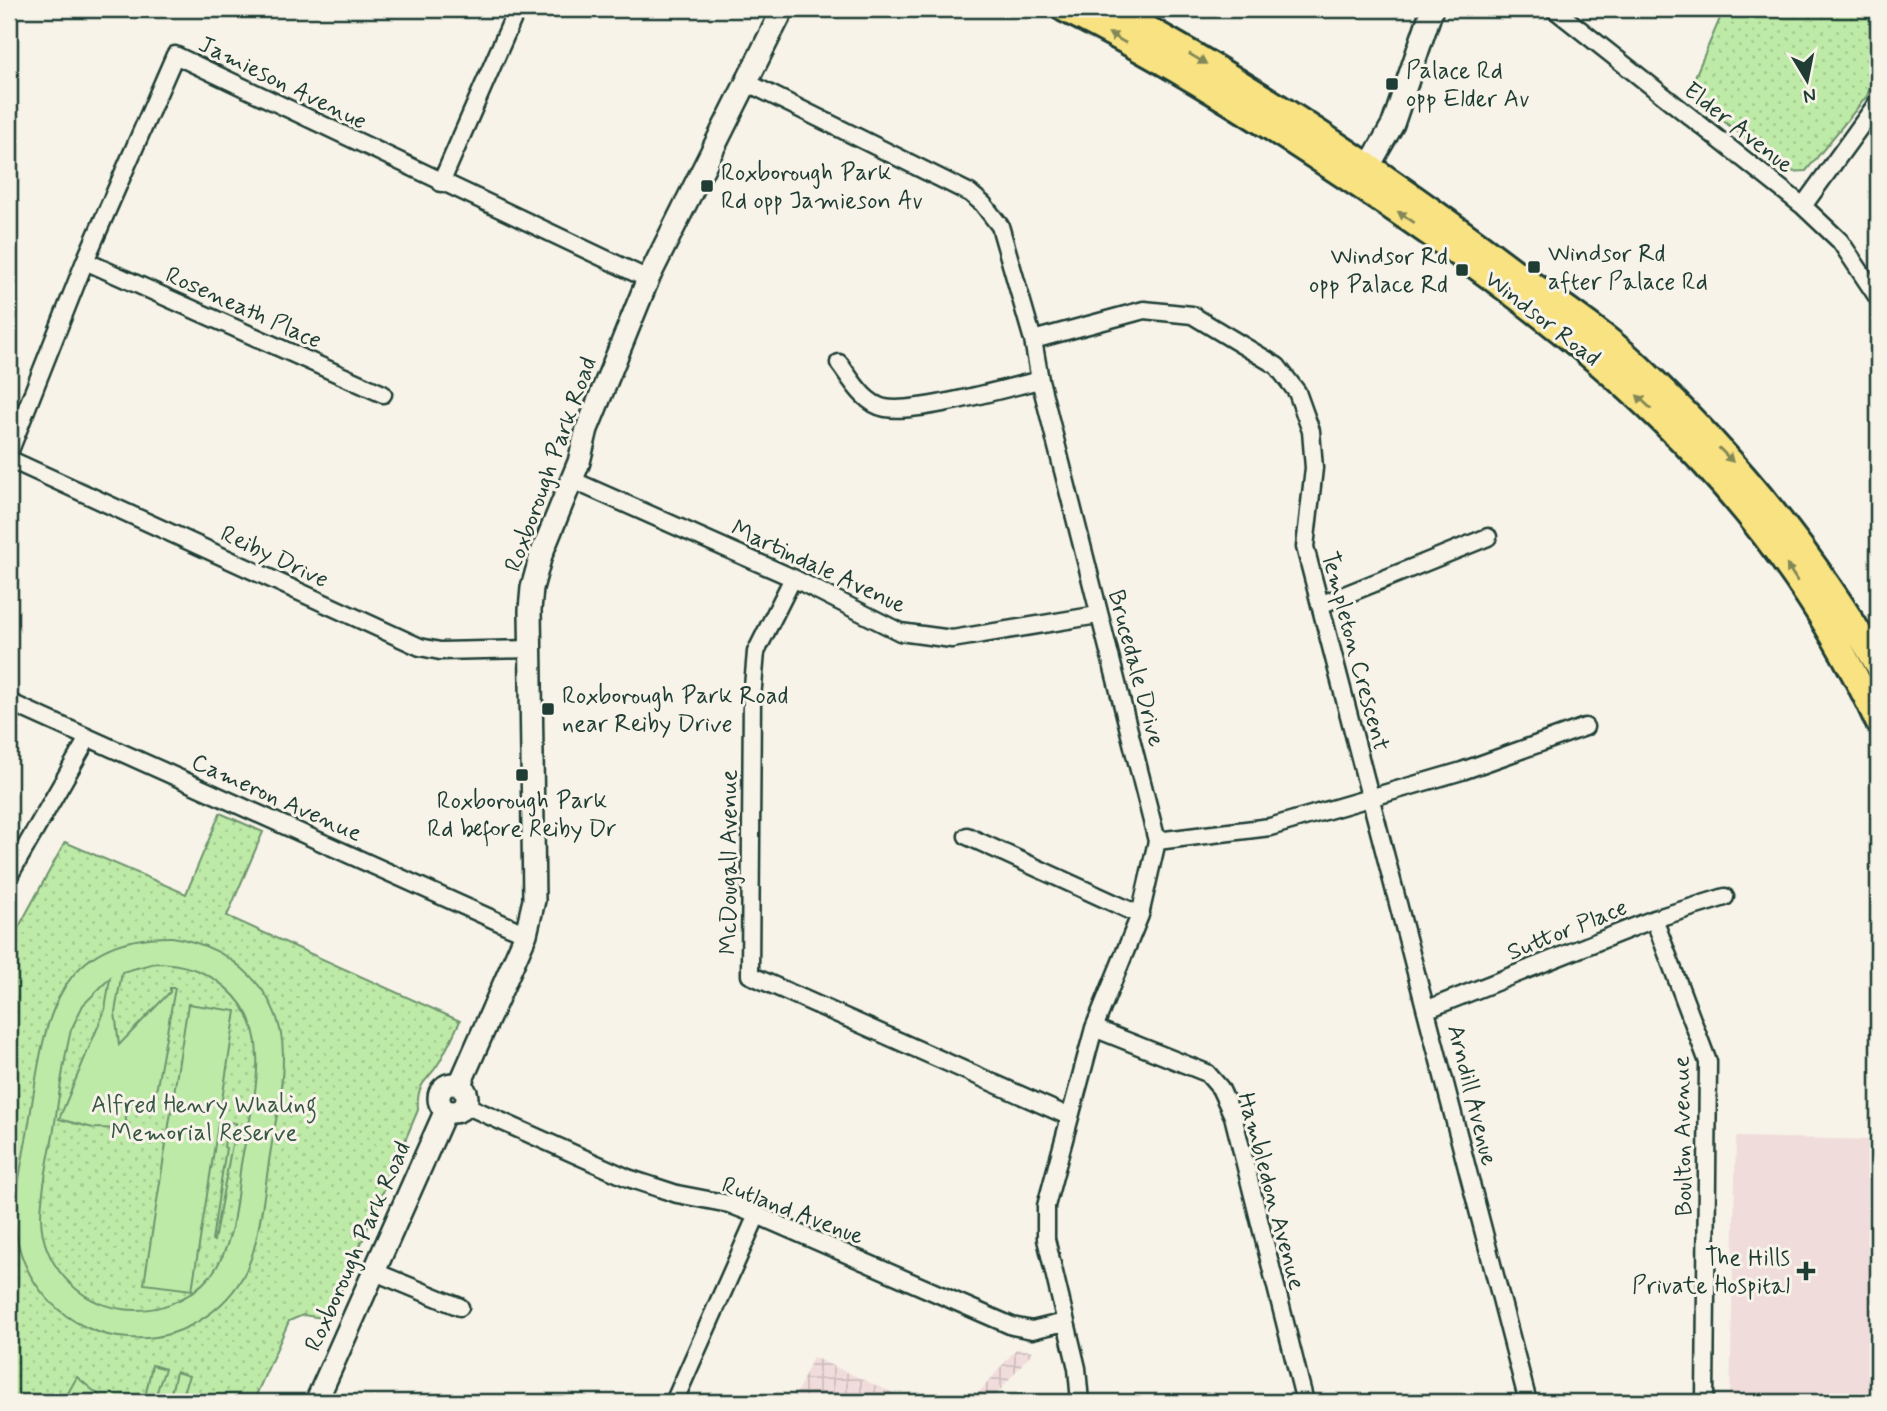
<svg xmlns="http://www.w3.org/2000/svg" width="1887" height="1411" viewBox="0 0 1887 1411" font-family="Mynerve,sans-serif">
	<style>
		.built { fill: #f0dcdb }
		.industrial { fill: url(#industrial-grid) }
		.grass { fill: url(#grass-dots); stroke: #6e946e; stroke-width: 2 }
		.pitch { fill: #beeaa7; stroke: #6e946e; stroke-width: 2; fill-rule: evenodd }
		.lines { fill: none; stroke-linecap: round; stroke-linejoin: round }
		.street-casing { stroke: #1f3d34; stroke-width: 21 }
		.secondary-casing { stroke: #1f3d34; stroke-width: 26 }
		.primary-casing { stroke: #1f3d34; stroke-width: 30 }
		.street { stroke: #f7f3e8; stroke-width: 16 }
		.secondary { stroke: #f7f3e8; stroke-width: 21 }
		.primary { stroke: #f8e281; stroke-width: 24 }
		.oneway { fill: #818757 }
		.poi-dot { fill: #1f3d34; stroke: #f7f3e8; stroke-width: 2.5 }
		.labels { text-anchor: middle; stroke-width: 6; stroke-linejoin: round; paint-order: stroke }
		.poi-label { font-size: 24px; fill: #1f3d34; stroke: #f7f3e8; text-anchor: start }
		.street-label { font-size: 24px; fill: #1f3d34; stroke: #f7f3e8 }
		.park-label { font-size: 24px; fill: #375745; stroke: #f7f3e8 }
	</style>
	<defs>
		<pattern id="industrial-grid" width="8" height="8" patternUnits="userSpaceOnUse" patternTransform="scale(1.75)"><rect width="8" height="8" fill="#f0dcdb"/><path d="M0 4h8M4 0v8" fill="none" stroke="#cdbebd"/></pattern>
		<pattern id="grass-dots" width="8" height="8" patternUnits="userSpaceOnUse" patternTransform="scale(1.75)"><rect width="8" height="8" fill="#beeaa7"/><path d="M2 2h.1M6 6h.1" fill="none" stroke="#a3ca90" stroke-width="1.8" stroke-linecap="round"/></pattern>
	</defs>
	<rect width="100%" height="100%" fill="#f7f3e8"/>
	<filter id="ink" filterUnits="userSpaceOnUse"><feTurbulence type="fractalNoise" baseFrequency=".0143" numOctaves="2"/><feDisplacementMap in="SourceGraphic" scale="14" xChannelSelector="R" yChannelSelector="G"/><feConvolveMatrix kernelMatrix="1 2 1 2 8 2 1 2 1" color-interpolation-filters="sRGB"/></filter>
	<g filter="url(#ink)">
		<path class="built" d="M 1736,1137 L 1878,1140 L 1878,1402 L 1730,1402 Z"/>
		<path class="industrial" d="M 1016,1349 L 1033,1351 L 990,1402 L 971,1402 Z
			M 813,1357 L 913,1402 L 793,1402 Z"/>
		<path class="grass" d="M 1724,9 L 1864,9 L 1878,23 L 1878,45 L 1872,55 L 1871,84 L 1867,96 L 1806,171 L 1788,172 L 1688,93 Z
			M 220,813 L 263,832 L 227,916 L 460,1021 C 454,1034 447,1048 440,1061 C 428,1082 416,1081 418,1110 L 329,1319 L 303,1315 L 289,1321 L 253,1402 L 9,1402 L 9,945 L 65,842 L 186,894 Z"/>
		<path class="pitch" d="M 172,937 C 234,947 284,993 283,1058 C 283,1090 275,1123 270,1155 C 265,1187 262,1221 253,1252 C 238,1305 184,1342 129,1338 C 67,1335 17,1282 15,1220 C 15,1189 24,1155 29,1123 C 44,1029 50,936 172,937 ZM 155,963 C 208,963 255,997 257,1054 C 259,1090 247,1129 241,1164 C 236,1200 235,1245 211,1275 C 189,1301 156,1314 122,1309 C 77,1303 42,1263 41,1218 C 41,1189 49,1158 54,1129 C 59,1096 63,1063 71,1030 L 83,1005 L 110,978 L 105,1010 L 59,1119 L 93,1128 L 127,1129 L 124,1100 L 153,1108 L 175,988 L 170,988 L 170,992 L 119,1045 L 115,1012 L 122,972 Z
			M 188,1004 L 236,1011 L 192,1290 L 144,1284 Z
			M 227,1122 L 236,1123 L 214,1241 L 212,1240 L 226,1148 L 224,1147 Z
			M 152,1365 L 165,1369 L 153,1402 L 144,1402 Z
			M 176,1372 L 189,1376 L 179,1402 L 169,1402 Z
			M 77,1377 L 107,1402 L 63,1402 Z"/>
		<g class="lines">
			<defs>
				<path id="street" d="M 1554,9 L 1803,206 L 1840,241 L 1878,298
					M 748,83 L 970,193 L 983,204 L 1000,226 L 1033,340 L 1040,380 L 1157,841 L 1140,915 L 1094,1028 L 1046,1206 L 1046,1239 L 1077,1368 L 1080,1402
					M 441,183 L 517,9
					M 1803,206 L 1878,102
					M 85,261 L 383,394
					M 1033,340 L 1144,310 L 1192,315 L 1277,366 L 1297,392 L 1311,431 L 1314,468 L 1305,547 L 1528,1402
					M 839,363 C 851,379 864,404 885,408 C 915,414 1006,388 1040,380
					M 9,453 L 85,261 L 175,55 L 648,279
					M 9,459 L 420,647 L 440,651 L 531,649
					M 572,480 L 793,578 L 900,632 L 952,639 L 1098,615
					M 793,578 L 756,652 L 752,698 L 750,975 L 1068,1116
					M 1320,605 L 1488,537
					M 9,702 L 526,934
					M 967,836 L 1140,915
					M 1157,841 L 1270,827 L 1462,771 L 1585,727
					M 9,876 L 88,738
					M 1654,919 L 1708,1062 L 1705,1402
					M 1428,1009 L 1654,919 L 1725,897
					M 1094,1028 L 1207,1073 L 1220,1088 L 1233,1116 L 1305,1402
					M 465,1105 L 628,1178 L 677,1194 L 729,1204 L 757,1215 L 1012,1326 L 1032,1330 L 1065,1322
					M 375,1272 L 460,1307
					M 674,1402 L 757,1215"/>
				<path id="secondary" d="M 1369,166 L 1393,124 L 1432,9
					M439 1098a14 14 0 1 1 28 0a14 14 0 1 1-28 0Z
					M 459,1086 L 526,934 L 534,900 L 530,610 L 532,588 L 541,555 L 579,462 L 587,429 L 648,279 L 783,9
					M 316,1402 L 446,1110"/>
				<path id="primary" d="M 1064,9 C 1167,60 1267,124 1363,188 C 1578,332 1767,480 1878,722
					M 1112,9 C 1253,85 1387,175 1515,272 C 1555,302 1600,330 1637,365 C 1730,453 1814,553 1878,665"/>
			</defs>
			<use href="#street" class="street-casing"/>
			<use href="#secondary" class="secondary-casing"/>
			<use href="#primary" class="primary-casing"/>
			<use href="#street" class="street"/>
			<use href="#secondary" class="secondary"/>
			<use href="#primary" class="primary"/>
		</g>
		<defs><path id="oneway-solid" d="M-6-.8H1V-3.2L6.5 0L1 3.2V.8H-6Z" transform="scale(1.75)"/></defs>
		<g class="oneway">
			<use href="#oneway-solid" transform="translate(1117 38) rotate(-150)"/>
			<use href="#oneway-solid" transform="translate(1198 59) rotate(31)"/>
			<use href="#oneway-solid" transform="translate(1406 217) rotate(-146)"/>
			<use href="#oneway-solid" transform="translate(1644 402) rotate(-137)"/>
			<use href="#oneway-solid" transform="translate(1726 455) rotate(45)"/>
			<use href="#oneway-solid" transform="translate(1792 573) rotate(-123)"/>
		</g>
	</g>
	<g class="poi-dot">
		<rect x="1385" y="77" width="14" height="14" rx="3.5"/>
		<rect x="700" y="179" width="14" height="14" rx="3.5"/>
		<rect x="1527" y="260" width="14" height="14" rx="3.5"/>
		<rect x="1455" y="263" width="14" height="14" rx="3.5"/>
		<rect x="541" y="702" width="14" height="14" rx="3.5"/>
		<rect x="515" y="768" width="14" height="14" rx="3.5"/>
		<path d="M1802.5 1260.5h7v7h7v7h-7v7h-7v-7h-7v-7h7z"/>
	</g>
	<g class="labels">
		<g class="poi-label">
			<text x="1406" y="78">Palace Rd<tspan x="1406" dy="28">opp Elder Av</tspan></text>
			<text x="721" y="180">Roxborough Park<tspan x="721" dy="28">Rd opp Jamieson Av</tspan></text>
			<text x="1548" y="261">Windsor Rd<tspan x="1548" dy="28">after Palace Rd</tspan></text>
			<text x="1448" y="264" text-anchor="end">Windsor Rd<tspan x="1448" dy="28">opp Palace Rd</tspan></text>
			<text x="562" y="703">Roxborough Park Road<tspan x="562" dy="28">near Reiby Drive</tspan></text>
			<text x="522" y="808" text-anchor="middle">Roxborough Park<tspan x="522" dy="28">Rd before Reiby Dr</tspan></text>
			<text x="1790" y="1265" text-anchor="end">The Hills<tspan x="1790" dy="28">Private Hospital</tspan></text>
		</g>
		<g class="street-label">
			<text transform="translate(283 82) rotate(26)" y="8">Jamieson Avenue</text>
			<text transform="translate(1739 127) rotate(38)" y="8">Elder Avenue</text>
			<text transform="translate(244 307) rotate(24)" y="8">Roseneath Place</text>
			<text transform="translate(1543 318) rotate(38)" y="8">Windsor Road</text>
			<text transform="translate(550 464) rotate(-70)" y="8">Roxborough Park Road</text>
			<text transform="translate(275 556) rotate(25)" y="8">Reiby Drive</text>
			<text transform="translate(819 566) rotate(25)" y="8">Martindale Avenue</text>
			<text transform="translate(1356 651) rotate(75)" y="8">Templeton Crescent</text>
			<text transform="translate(1137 668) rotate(75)" y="8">Brucedale Drive</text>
			<text transform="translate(277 797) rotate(24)" y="8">Cameron Avenue</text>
			<text transform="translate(728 862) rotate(-90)" y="8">McDougall Avenue</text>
			<text transform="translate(1567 929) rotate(-22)" y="8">Suttor Place</text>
			<text transform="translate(1473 1095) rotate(76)" y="8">Arndill Avenue</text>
			<text transform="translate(1682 1136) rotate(-91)" y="8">Boulton Avenue</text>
			<text transform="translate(1272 1191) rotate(75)" y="8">Hambledon Avenue</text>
			<text transform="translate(793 1210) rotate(21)" y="8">Rutland Avenue</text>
			<text transform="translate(357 1246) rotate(-66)" y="8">Roxborough Park Road</text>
		</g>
		<g class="park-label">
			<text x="204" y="1112">Alfred Henry Whaling<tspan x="204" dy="28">Memorial Reserve</tspan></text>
		</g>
	</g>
	<rect width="1887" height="1411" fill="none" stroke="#f7f3e8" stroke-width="35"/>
	<rect x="18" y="18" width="1852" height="1376" fill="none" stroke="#1f3d34" stroke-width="2.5" filter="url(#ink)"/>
	<g transform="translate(1807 80) rotate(170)" stroke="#f7f3e8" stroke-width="5" paint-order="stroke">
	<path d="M0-5L12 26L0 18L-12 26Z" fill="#1f3d34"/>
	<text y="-10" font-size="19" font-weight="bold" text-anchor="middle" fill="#1f3d34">N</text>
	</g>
</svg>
